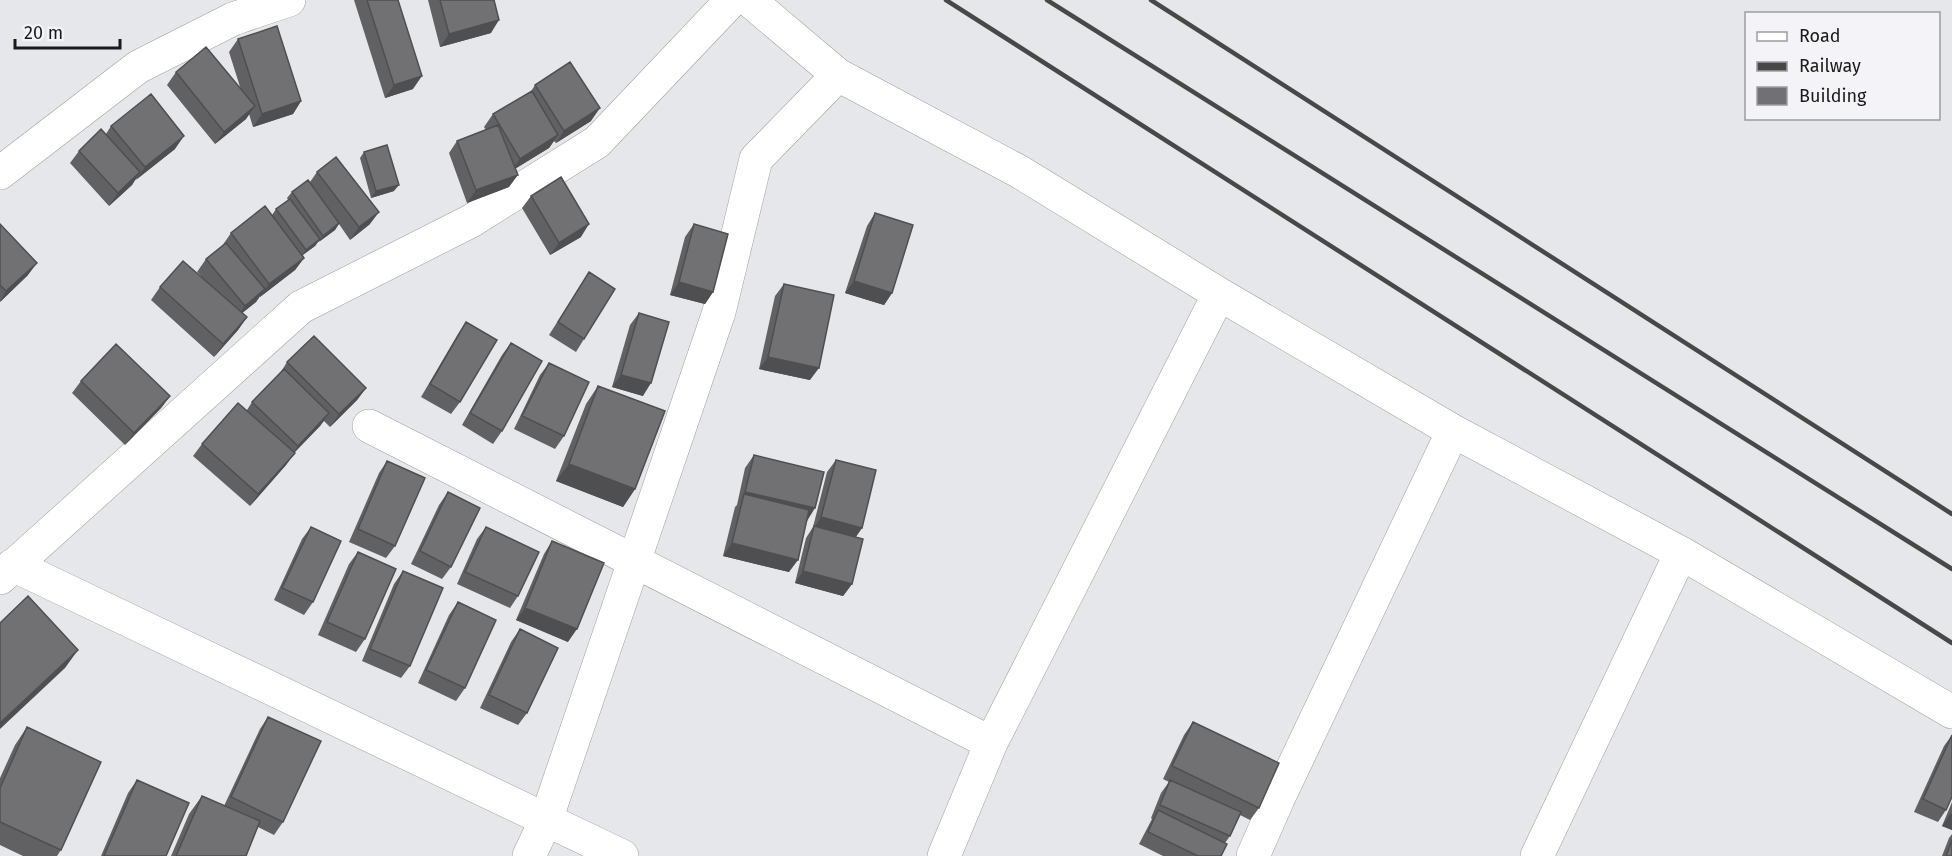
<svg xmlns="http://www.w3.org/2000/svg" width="1952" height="856" viewBox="0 0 1952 856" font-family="'Fira Sans',sans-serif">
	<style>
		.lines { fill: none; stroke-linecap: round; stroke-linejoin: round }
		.minor-casing { stroke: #9f9fa3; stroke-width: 34 }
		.minor { stroke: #fff; stroke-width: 33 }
		.rail { stroke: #484849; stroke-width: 4.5 }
		.wall { fill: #616164 }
		.shaded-wall { fill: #4f4f51 }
		.building { fill: #717174; stroke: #4f4f51; stroke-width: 1.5 }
	</style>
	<rect width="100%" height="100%" fill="#e6e7eb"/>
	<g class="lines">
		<defs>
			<path id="minor" d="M 749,0 L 838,75 L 1020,172 L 1219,294 L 1453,431 L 1681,553 L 1952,712
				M 0,173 L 138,67 L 233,19 L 289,0
				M 369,426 L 991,743
				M 13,565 L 622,856
				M 0,578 L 301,307 L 471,221 L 597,142 L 732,0
				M 529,856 L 546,820 L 719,312 L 756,159 L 838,75
				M 944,856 L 991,743 L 1219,294
				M 1253,856 L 1278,799 L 1453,431
				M 1537,856 L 1681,553"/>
		</defs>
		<use href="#minor" class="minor-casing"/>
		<use href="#minor" class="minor"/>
		<path class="rail" d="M 946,0 L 1952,643
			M 1047,0 L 1952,569
			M 1151,0 L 1952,514"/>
	</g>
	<path class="wall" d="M 354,0 L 398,0 L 413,89 L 385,98 Z
		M 428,0 L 494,0 L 491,33 L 440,47 Z
		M 238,39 L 301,101 L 293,114 L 253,127 L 249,114 L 246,119 L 215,144 L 167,85 L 176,72 L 241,90 L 229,52 Z
		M 535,85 L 591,121 L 556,143 L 554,141 L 549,148 L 515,169 L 509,187 L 467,203 L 449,153 L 457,141 L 486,130 L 484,127 L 493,114 L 530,93 Z
		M 111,126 L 175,149 L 135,180 L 132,185 L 109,206 L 70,163 L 79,151 L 106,134 Z
		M 364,152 L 394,191 L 371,198 L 360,158 Z
		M 317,172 L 370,224 L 350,240 L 339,224 L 335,230 L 318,242 L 315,246 L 303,255 L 304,258 L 295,270 L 260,297 L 260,296 L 256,302 L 242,313 L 247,317 L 238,330 L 214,357 L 151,300 L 160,287 L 201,276 L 197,272 L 206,259 L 222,246 L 231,233 L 272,215 L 276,209 L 288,200 L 287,198 L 292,192 L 310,182 Z
		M 531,196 L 581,237 L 550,255 L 522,208 Z
		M 875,213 L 892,293 L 884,305 L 845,293 L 867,226 Z
		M 0,224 L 28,275 L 0,302 Z
		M 694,224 L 713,292 L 705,304 L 670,295 L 685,237 Z
		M 589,272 L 584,339 L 576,352 L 549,335 Z
		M 784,284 L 810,380 L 759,369 L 775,296 Z
		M 639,313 L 643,396 L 612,387 L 630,325 Z
		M 466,322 L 460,402 L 451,414 L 421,397 L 458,334 Z
		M 511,343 L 502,431 L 493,444 L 462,425 L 502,355 Z
		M 287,362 L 366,388 L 357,400 L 330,427 L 324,421 L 320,426 L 294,453 L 286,465 L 250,506 L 193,456 L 202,444 L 247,410 L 252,402 L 279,375 Z
		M 549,363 L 564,436 L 555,449 L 514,429 L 540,375 Z
		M 81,381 L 170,396 L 161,408 L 125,445 L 72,393 Z
		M 598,386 L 635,489 L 623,507 L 556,481 L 586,404 Z
		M 754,455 L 807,520 L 789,572 L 723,556 L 735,507 L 737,505 L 745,468 Z
		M 836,460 L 862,528 L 856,537 L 852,584 L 843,596 L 795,583 L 806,538 L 813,527 L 827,472 Z
		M 387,461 L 395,546 L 386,558 L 349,542 L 379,473 Z
		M 448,492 L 451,567 L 442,579 L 411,564 L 439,505 Z
		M 311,527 L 313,602 L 304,615 L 274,600 L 302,539 Z
		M 486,527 L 518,596 L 510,608 L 457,584 L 477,539 Z
		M 552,541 L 568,642 L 516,620 L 544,554 Z
		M 358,552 L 365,639 L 356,652 L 318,635 L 349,564 Z
		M 403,571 L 410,666 L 401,678 L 362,661 L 394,584 Z
		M 458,602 L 465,688 L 456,701 L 418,683 L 449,615 Z
		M 520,629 L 527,713 L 518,725 L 480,708 L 511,642 Z
		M 268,717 L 283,822 L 274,835 L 258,827 L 246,856 L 171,856 L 189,814 L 202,796 L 224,806 L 260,729 Z
		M 1193,722 L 1259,808 L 1250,820 L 1240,815 L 1230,836 L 1225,843 L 1221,856 L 1163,856 L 1139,844 L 1152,819 L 1151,818 L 1161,793 L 1169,782 L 1163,779 L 1184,735 Z
		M 27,727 L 61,850 L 57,856 L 23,856 L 0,845 L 0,778 L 15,745 Z
		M 1952,735 L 1946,810 L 1938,822 L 1914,812 L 1944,746 Z
		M 137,780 L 166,856 L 101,856 L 128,793 Z
		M 1952,802 L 1952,830 L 1942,826 Z
		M 1952,834 L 1952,856 L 1942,856 L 1949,838 Z"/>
	<path class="shaded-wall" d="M 499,20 L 491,33 L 440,47 L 449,34 Z
		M 422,76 L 413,89 L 385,98 L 394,85 Z
		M 301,101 L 293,114 L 253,127 L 262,114 Z
		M 255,106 L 246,119 L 215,144 L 224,132 Z
		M 600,108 L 591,121 L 556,143 L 564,131 Z
		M 558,135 L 549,148 L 511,171 L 520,159 Z
		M 184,136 L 175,149 L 136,180 L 145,167 Z
		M 140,172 L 132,185 L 109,206 L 118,193 Z
		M 518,175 L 509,187 L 467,203 L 476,190 Z
		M 399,185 L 394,191 L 371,198 L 376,191 Z
		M 379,212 L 370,224 L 350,240 L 359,227 Z
		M 339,223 L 335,230 L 319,242 L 323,236 Z
		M 589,224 L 581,237 L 550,255 L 559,243 Z
		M 320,239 L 315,246 L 301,256 L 306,250 Z
		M 304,258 L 295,270 L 260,297 L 269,284 Z
		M 37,263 L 28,275 L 0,302 L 6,291 Z
		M 854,281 L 892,293 L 884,305 L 845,293 Z
		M 679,282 L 713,292 L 705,304 L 670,295 Z
		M 265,289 L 256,302 L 236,318 L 245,306 Z
		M 247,317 L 238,330 L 214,357 L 223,344 Z
		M 768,357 L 819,368 L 810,380 L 759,369 Z
		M 621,375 L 651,383 L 643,396 L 612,387 Z
		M 366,388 L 357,400 L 330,427 L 339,414 Z
		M 170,396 L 161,408 L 125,445 L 134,433 Z
		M 329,413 L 320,426 L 289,458 L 298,446 Z
		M 295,453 L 286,465 L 250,506 L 258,494 Z
		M 569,464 L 635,489 L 623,507 L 556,481 Z
		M 745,492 L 815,508 L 807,521 L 744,494 L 737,505 Z
		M 821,517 L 862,528 L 853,540 L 813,530 Z
		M 732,543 L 798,560 L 789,572 L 723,556 Z
		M 803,571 L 852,584 L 843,596 L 795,583 Z
		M 525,608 L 577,629 L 568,642 L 516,620 Z
		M 78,650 L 65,668 L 0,729 L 0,723 Z
		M 1951,813 L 1952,814 L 1952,830 L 1942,826 Z"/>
	<path class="building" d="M 367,0 L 398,0 L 422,76 L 394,85 Z
		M 440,0 L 494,0 L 499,20 L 449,34 Z
		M 277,26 L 301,101 L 262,114 L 238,39 Z
		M 206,47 L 255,106 L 224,132 L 176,72 Z
		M 570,62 L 600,108 L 564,131 L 535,85 Z
		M 532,91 L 558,135 L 520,159 L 493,114 Z
		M 151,94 L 184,136 L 145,167 L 111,126 Z
		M 498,125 L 518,175 L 476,190 L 457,141 Z
		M 101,129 L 140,172 L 118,193 L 79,151 Z
		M 387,145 L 399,185 L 376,191 L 364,152 Z
		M 336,157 L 379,212 L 359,227 L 317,172 Z
		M 561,177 L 589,224 L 559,243 L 531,196 Z
		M 308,180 L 339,223 L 323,236 L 292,192 Z
		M 290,199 L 320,239 L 306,250 L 276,209 Z
		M 265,206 L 304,258 L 269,284 L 231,233 Z
		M 875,213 L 913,225 L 892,293 L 854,281 Z
		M 0,224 L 37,263 L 6,291 L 0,285 Z
		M 694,224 L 728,234 L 713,292 L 679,282 Z
		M 226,243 L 265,289 L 245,306 L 206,259 Z
		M 183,261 L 247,317 L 223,344 L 160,287 Z
		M 589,272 L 615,289 L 584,339 L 558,322 Z
		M 784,284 L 834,295 L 819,368 L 768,357 Z
		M 639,313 L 669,322 L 651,383 L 621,375 Z
		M 466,322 L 497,340 L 460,402 L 430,384 Z
		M 314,336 L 366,388 L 339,414 L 287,362 Z
		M 511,343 L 542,361 L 502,431 L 470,413 Z
		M 116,344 L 170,396 L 134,433 L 81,381 Z
		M 549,363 L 589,382 L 564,436 L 522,416 Z
		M 284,369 L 329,413 L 298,446 L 252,402 Z
		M 598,386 L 665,411 L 635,489 L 569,464 Z
		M 238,403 L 295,453 L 258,494 L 202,444 Z
		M 754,455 L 824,472 L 815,508 L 745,492 Z
		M 836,460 L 876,470 L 862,528 L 821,517 Z
		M 387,461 L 425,478 L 395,546 L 358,529 Z
		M 448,492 L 480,508 L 451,567 L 420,551 Z
		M 744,494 L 809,510 L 798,560 L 732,543 Z
		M 814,526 L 863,539 L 852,584 L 803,571 Z
		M 311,527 L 341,541 L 313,602 L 282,588 Z
		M 486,527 L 539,552 L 518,596 L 465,572 Z
		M 552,541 L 604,563 L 577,629 L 525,608 Z
		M 358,552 L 396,569 L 365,639 L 327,622 Z
		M 403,571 L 443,588 L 410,666 L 370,649 Z
		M 28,596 L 78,650 L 0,723 L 0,623 Z
		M 458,602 L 496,620 L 465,688 L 426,670 Z
		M 520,629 L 558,648 L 527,713 L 489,695 Z
		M 268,717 L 321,741 L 283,822 L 231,797 Z
		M 1193,722 L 1279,763 L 1259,808 L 1172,766 Z
		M 27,727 L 101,762 L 61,850 L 0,822 L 0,788 Z
		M 1952,735 L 1952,797 L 1946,810 L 1923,799 Z
		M 137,780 L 189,803 L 166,856 L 104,856 Z
		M 1170,780 L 1241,812 L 1230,836 L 1160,805 Z
		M 202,796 L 260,821 L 246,856 L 176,856 Z
		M 1158,810 L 1227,844 L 1221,856 L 1198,856 L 1148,832 Z
		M 1952,840 L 1952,856 L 1946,856 Z"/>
	<rect x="1745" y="12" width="195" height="108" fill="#f4f4f8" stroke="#9d9da0" stroke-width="1.5"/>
	<rect x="1757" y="32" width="30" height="9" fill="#ffffff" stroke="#9d9da0" stroke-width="1.5"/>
	<text x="1799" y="42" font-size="18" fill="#1a1a1b">Road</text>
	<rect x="1757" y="62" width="30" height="9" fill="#484849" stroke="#9d9da0" stroke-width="1.5"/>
	<text x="1799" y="72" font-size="18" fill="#1a1a1b">Railway</text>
	<rect x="1757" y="87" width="30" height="18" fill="#717174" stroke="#9d9da0" stroke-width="1.5"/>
	<text x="1799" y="102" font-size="18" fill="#1a1a1b">Building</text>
	<path d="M15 39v9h105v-9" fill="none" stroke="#1a1a1b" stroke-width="3"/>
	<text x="24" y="39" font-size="18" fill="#1a1a1b" stroke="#f4f4f8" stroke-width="4.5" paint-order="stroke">20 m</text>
</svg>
